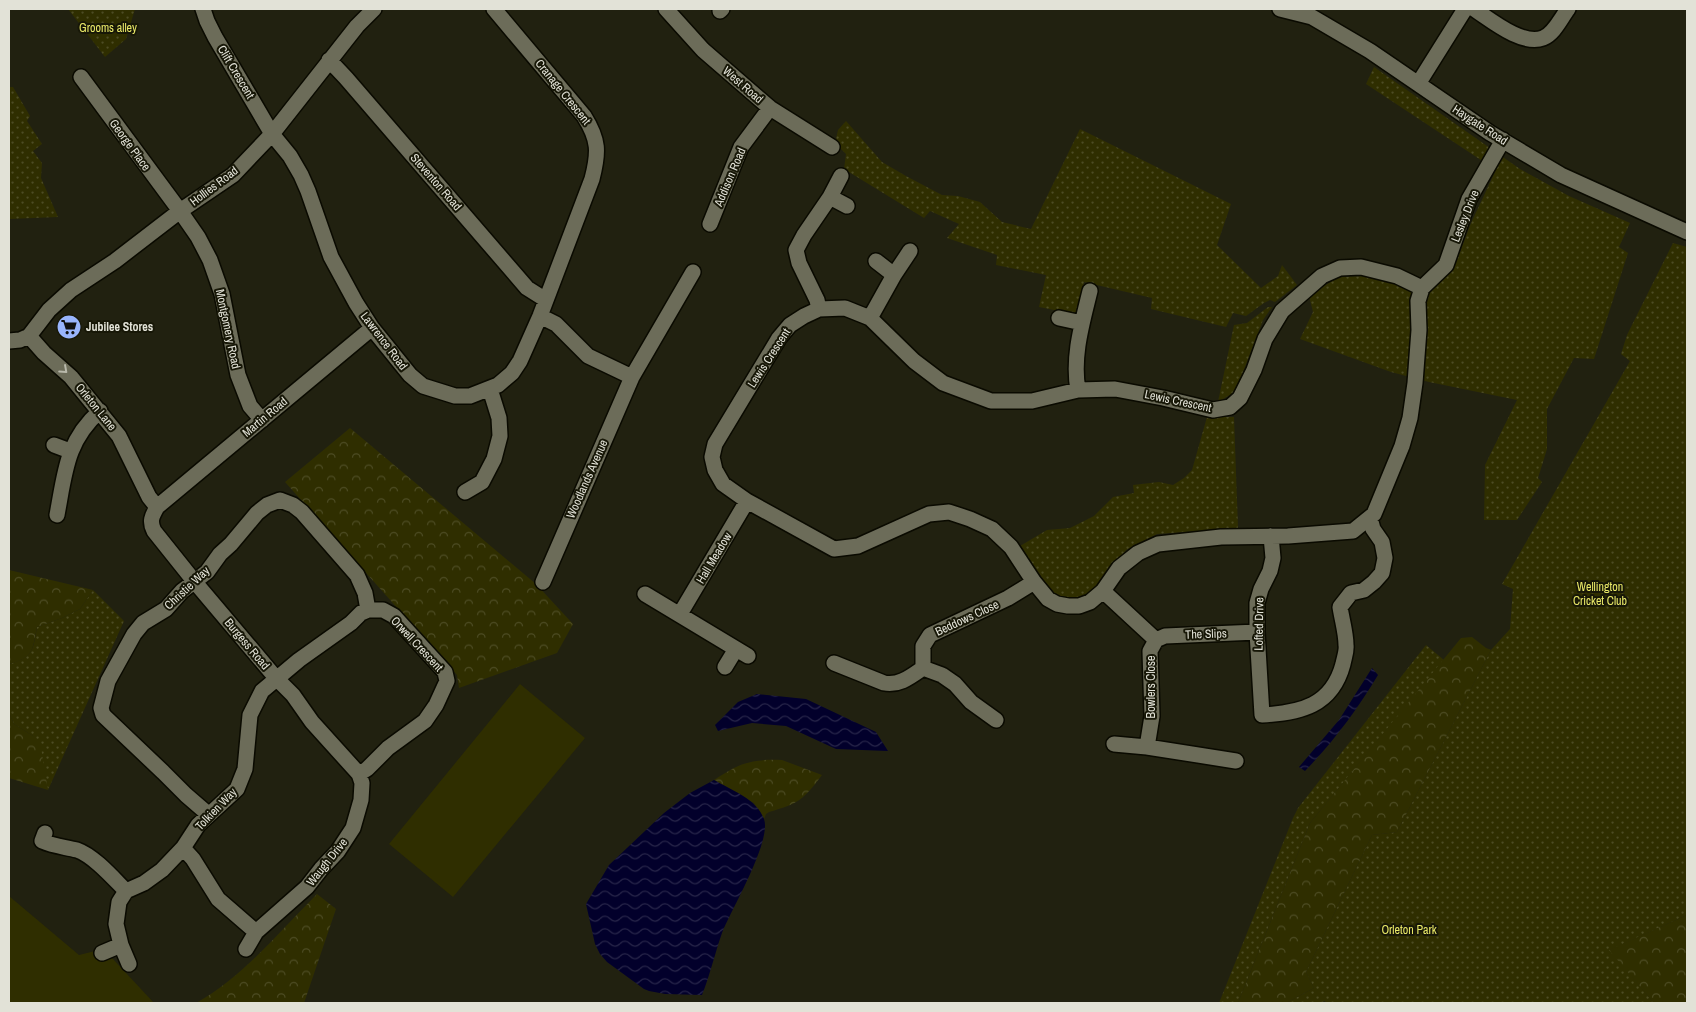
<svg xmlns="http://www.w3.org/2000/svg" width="1696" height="1012" viewBox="0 0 1696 1012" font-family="'Archivo Narrow',sans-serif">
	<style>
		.grass { fill: url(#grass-dots) }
		.forest { fill: url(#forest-crowns) }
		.pitch { fill: #2f2e00 }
		.water { fill: url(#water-waves) }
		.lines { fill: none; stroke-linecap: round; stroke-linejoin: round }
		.minor-casing { stroke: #0a0a00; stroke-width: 18 }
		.minor { stroke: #6c6c59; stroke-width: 15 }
		.oneway { stroke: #b9b9ab }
		.labels { text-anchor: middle; stroke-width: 4; stroke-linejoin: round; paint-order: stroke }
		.park-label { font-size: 12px; fill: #eae968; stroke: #171707 }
		.street-label { font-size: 12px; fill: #e2e2d7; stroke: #171707 }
		.poi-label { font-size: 12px; font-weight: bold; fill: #e2e2d7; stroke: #171707; text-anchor: start }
	</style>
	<defs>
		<pattern id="grass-dots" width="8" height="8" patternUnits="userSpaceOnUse" patternTransform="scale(1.25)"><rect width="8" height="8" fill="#2f2e00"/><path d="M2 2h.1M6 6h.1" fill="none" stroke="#4d4c24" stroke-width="1.8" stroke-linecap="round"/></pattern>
		<pattern id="forest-crowns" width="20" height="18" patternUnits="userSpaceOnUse" patternTransform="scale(1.25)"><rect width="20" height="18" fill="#2f2e00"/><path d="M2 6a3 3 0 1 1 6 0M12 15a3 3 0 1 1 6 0" fill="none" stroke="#4d4c24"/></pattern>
		<pattern id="water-waves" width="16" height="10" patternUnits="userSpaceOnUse" patternTransform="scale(1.25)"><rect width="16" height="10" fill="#02002b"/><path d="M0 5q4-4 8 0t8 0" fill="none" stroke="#272549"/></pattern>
	</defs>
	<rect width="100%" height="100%" fill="#212110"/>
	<path class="grass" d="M 68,9 L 135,9 L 126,39 L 105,57 Z
		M 1374,67 L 1520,169 L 1569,196 L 1630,223 L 1619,247 L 1628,253 L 1594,359 L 1574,358 L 1547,409 L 1547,449 L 1538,478 L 1542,482 L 1517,520 L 1484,520 L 1485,465 L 1517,400 L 1429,382 L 1391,372 L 1300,339 L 1313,312 L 1309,296 L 1338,277 L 1364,276 L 1428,290 L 1454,268 L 1471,223 L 1496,170 L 1366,84 Z
		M 9,87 L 13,87 L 30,116 L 27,121 L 42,144 L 33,151 L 42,163 L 41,178 L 58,217 L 9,219 Z
		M 846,121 L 882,162 L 906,176 L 942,195 L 958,196 L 980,202 L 1002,222 L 1031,229 L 1080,129 L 1231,204 L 1217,245 L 1261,288 L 1278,276 L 1282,265 L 1297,285 L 1275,302 L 1270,300 L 1264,303 L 1246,316 L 1233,313 L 1226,327 L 1151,309 L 1152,298 L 1084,282 L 1079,309 L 1074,314 L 1039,307 L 1046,275 L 996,265 L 997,255 L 947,238 L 959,224 L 930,211 L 924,218 L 844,169 L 846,154 L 835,143 L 838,130 Z
		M 1673,243 L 1687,247 L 1687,915 L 1610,950 L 1654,1003 L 1326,1003 L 1325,1001 L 1319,1003 L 1286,1003 L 1314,988 L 1306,972 L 1372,835 L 1397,832 L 1491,650 L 1510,629 L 1513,589 L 1502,584 L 1630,361 L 1621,354 L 1627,335 Z
		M 1268,307 L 1272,307 L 1263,320 L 1240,380 L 1233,393 L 1218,402 L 1234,325 L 1247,323 Z
		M 1207,417 L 1234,417 L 1238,528 L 1157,534 L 1126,550 L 1091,592 L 1079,598 L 1071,600 L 1053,594 L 1020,546 L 1047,530 L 1070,528 L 1094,516 L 1113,497 L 1134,493 L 1133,485 L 1159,482 L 1173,485 L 1184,478 L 1192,470 Z
		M 93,590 L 124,621 L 48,790 L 33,736 L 14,724 L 9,713 L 9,664 C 33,657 33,651 37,627 L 62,618 L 80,609 Z
		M 1426,645 L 1444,660 L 1310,823 L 1238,1003 L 1219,1003 L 1293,818 L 1298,808 Z"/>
	<path class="forest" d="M 350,428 L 536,584 L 573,624 L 557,653 L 459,688 L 457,675 L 285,482 Z
		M 9,570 L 93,590 L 80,609 L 62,618 L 37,627 C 32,651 34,657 9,664 Z
		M 1472,637 L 1486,648 L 1491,650 L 1397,832 L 1372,835 L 1306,972 L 1314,988 L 1286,1003 L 1238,1003 L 1310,823 L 1461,638 Z
		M 9,713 L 14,724 L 33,736 L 41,748 L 48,790 L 9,778 Z
		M 782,760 L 822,775 C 803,800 800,803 769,812 L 766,814 L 764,819 L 754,803 L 714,780 C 740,763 750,759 782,760 Z
		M 317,894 L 336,909 L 304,1003 L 196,1003 C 243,977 279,932 317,894 Z
		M 1687,915 L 1687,1003 L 1654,1003 L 1609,950 Z"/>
	<path class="pitch" d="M 520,684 L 585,738 L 453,897 L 389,844 Z
		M 9,896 L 79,955 L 95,951 L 113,959 L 154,1003 L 9,1003 Z"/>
	<path class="water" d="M 1372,668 L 1378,675 C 1357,710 1334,741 1305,771 L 1299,767 L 1339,720 Z
		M 757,694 L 806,699 L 876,732 L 888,751 L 836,749 L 786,726 L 752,723 L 718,731 L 715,725 L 738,702 Z
		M 714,780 C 731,790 757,799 764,819 C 772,841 731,910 722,933 C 715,953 710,975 702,995 L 665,994 L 649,991 L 644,989 L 607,962 L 600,954 L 595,944 L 586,904 L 609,865 L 664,813 L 690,793 Z"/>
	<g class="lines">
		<defs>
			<path id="minor" d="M 203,9 L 207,21 L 215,37 L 272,134 L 290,156 L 301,175 L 308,191 L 331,257 L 356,303 L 372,328 L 410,375 L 423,386 L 455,396 L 470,396 L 498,385 L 512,373 L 520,361 L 540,316 L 592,179 C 599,152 599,140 584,116 L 494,9
				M 666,9 L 703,50 L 770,108 L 832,147
				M 1280,9 L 1312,17 L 1370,51 L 1490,133 L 1561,175 L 1687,232
				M 1474,9 C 1491,20 1522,46 1543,38 C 1554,34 1561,18 1568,9
				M 720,11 L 722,9
				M 329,60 L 346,78 L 527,288 L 546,300
				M 81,77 L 180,211 L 198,237 L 210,260 L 222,294 L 238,375 L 250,406 L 262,420
				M 1418,84 L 1465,9
				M 830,197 L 847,206
				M 710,224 L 741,147 L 770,108
				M 876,261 L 894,275
				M 1422,288 L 1397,276 L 1361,267 L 1340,268 L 1322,276 L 1282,311 L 1265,339 L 1254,370 L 1240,398 L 1230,407 L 1213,410 L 1163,398 L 1115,389 L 1078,390 L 1032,401 L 991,401 L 943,383 L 914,361 L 870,318 L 845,308 L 819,309 L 804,316 L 790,325 L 779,338 L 715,444 L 712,457 L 715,470 L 723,484 L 747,501 L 834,549 L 858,546 L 929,514 L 949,512 L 970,519 L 992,529 L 1011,547 L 1034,582 L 1048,599 L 1057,604 L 1068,606 L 1079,606 L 1090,602 L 1103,591 L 1119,568 L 1138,553 L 1158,544 L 1221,537 L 1288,536 L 1353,531 L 1374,514 L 1402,446 L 1410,418 L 1415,383 L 1419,330 L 1418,301 L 1422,288 L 1446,265 L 1469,199 L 1503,140
				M 819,309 L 817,300 L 799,263 L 796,250 L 804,235 L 830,197 L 841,176
				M 540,316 L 556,324 L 588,356 L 632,377
				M 870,318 L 894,275 L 910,251
				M 1059,318 L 1082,323
				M 29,336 L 44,353 L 71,377 L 119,436 L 149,497 L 157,507
				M 9,341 L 20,340 L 29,336 L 49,310 L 71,290 L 115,261 L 180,211 L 233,175 L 272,134 L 357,26 L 374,9
				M 1078,390 C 1072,357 1082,324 1090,291
				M 54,445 L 70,451
				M 465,492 L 482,482 L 494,459 L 500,436 L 499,418 L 490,389
				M 57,515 C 65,473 66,441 100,411
				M 1271,536 L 1273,558 L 1270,571 L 1261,589 L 1257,603 L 1257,632 L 1262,715 C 1300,713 1332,706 1343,664 C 1344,658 1347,651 1346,645 C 1346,633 1342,620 1340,607 L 1351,593 L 1364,590 L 1374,582 L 1382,573 L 1385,558 L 1382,542 L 1373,529 L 1370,518
				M 543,582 L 632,377 L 693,272
				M 1103,591 L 1156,640
				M 645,594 L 748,656
				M 680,614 L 747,501
				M 1156,640 L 1165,636 L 1257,632
				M 834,663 L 884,683 C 899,686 910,677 923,668 L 942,675 L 955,684 L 971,702 L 996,720
				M 725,667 L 736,649
				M 923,668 L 923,646 L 930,635 L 1008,598 L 1034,582
				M 1114,744 L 1147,747 L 1236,761
				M 1147,747 L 1152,716 L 1150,651 L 1156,640
				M 208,814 L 186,795 L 163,772 L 103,715 L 101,708 L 108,681 L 134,634 L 143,623 L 166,609 L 182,591 L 207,572 L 220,554 L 231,544 L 257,513 L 267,505 L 280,500 L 293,505 L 302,512 L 357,575 L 365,593 L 368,610
				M 45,833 L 42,841 C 53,846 65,847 77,850 C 94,856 113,878 126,891
				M 183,848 L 193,859 L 218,899 L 256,932
				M 246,949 L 256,932 L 307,887 L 321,869 L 338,851 L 353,828 L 361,800 L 362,783 L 359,774 L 312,722 L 293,695 L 276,678 L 194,581 L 154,531 C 149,521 152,516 157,507 L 372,328
				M 102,953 L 121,945
				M 129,964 L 121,945 L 116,924 L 119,902 L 126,891 L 144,883 L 162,870 L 183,848 L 198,825 L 237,789 L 245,769 L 250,715 L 262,691 L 299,660 L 351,623 L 361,613 L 368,610 L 383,610 L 394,616 L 445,672 L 447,681 L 436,705 L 425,721 L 388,748 L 367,769 L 359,774"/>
		</defs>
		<use href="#minor" class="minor-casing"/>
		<use href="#minor" class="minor"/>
	</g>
	<defs><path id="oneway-chevron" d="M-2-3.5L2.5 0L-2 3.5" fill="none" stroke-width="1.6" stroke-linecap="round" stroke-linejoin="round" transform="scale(1.25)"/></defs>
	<use class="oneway" href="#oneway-chevron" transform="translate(64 370) rotate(42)"/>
	<defs>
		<symbol id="supermarket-disc" viewBox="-11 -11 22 22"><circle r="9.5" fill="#99b5fd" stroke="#171707"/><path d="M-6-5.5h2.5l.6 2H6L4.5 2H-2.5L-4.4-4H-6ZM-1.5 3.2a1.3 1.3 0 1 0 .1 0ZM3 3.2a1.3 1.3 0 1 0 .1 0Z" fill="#111"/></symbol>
	</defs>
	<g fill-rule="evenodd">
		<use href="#supermarket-disc" x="55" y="313" width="28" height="28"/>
	</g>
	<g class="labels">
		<g class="park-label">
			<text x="108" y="32">Grooms alley</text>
			<text x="1600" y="591">Wellington<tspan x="1600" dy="14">Cricket Club</tspan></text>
			<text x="1409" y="934">Orleton Park</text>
		</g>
		<g class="street-label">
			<text transform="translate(236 72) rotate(59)" y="4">Clift Crescent</text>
			<text transform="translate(743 85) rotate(41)" y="4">West Road</text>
			<text transform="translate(563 92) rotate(51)" y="4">Cranage Crescent</text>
			<text transform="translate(1480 125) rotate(33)" y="4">Haygate Road</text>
			<text transform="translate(130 145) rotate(54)" y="4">George Place</text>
			<text transform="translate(730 177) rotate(-67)" y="4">Addison Road</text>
			<text transform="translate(436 182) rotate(49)" y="4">Steventon Road</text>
			<text transform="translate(214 186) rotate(-37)" y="4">Hollies Road</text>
			<text transform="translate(1465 216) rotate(-68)" y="4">Lesley Drive</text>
			<text transform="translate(228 329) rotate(78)" y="4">Montgomery Road</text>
			<text transform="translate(384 341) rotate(53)" y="4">Lawrence Road</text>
			<text transform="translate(769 358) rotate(-57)" y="4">Lewis Crescent</text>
			<text transform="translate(1178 401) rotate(12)" y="4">Lewis Crescent</text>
			<text transform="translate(96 407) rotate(51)" y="4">Orleton Lane</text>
			<text transform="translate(265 417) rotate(-40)" y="4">Martin Road</text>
			<text transform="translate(587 479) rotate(-66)" y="4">Woodlands Avenue</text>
			<text transform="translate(714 558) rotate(-59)" y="4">Hall Meadow</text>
			<text transform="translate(187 588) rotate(-43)" y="4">Christie Way</text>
			<text transform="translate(967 618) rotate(-25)" y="4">Beddows Close</text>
			<text transform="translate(1259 624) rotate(-89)" y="4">Lofted Drive</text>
			<text transform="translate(1206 634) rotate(-2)" y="4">The Slips</text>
			<text transform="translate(247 644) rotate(50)" y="4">Burgess Road</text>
			<text transform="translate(417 644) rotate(47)" y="4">Orwell Crescent</text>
			<text transform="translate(1151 687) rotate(-90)" y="4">Bowlers Close</text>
			<text transform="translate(216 809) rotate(-46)" y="4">Tolkien Way</text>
			<text transform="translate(327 862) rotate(-51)" y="4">Waugh Drive</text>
		</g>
		<g class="poi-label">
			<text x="86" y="331">Jubilee Stores</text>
		</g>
	</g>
	<rect width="1696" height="1012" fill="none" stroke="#e2e2d7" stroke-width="20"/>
</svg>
